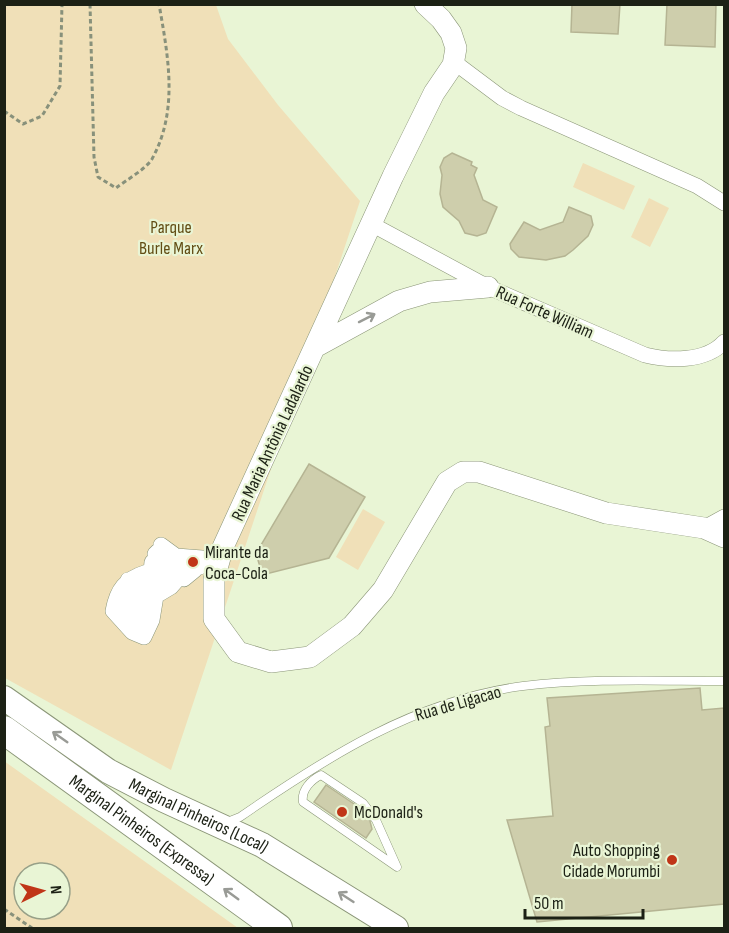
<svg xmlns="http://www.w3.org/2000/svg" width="729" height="933" viewBox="0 0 729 933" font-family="'Sofia Sans Condensed',sans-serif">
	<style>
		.green { fill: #f0e0b8; fill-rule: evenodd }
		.building { fill: #ceceac; stroke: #b5b493; stroke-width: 1.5 }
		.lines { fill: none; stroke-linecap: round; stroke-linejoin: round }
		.lane-casing { stroke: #8a9577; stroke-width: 9 }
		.street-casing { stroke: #8a9577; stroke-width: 16 }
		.secondary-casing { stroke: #8a9577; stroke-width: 22 }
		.primary-casing { stroke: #8a9577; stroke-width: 26 }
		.highway-casing { stroke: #8a9577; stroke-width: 30 }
		.path { stroke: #88917b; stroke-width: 3; stroke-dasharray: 4.5 3; stroke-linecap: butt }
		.lane { stroke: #fff; stroke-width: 8 }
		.street { stroke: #fff; stroke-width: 15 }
		.secondary { stroke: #fff; stroke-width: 21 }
		.primary { stroke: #fff; stroke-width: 24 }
		.highway { stroke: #fff; stroke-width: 28 }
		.oneway { stroke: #999b96 }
		.poi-dot { fill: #c03517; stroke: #e9f5d5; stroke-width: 2 }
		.labels { text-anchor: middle; stroke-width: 4.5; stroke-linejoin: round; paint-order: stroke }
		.park-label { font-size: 18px; fill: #624d14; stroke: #e9f5d5 }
		.street-label { font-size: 18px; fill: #1c2115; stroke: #e9f5d5 }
		.poi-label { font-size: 18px; fill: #1c2115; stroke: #e9f5d5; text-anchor: start }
	</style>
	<rect width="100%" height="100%" fill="#e9f5d5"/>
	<path class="green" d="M 5,5 L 216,5 L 228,39 L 278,105 L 360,201 L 171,770 L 5,678 Z
		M 583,163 L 635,186 L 624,210 L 573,187 Z
		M 649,198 L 669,208 L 650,247 L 631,237 Z
		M 363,509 L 385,522 L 358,570 L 336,557 Z
		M 4,761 L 238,928 L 5,928 ZM 24,873 L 60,873 L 60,909 L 24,909 Z"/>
	<path class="building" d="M 572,4 L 620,4 L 618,34 L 571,32 Z
		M 667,4 L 716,4 L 715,47 L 665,45 Z
		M 452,153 L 472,162 L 471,165 L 477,168 L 474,175 L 483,200 L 497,207 L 486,233 L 477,236 L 465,233 L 459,221 L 443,207 L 440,194 L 442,175 L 440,167 L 444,158 Z
		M 569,207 L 591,216 L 593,225 L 588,236 L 573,250 L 565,256 L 546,260 L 519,257 L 511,249 L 510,244 L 524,222 L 540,230 L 563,222 Z
		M 309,464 L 365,497 L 329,558 L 266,574 L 261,570 L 257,557 L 260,556 L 258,550 Z
		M 700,688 L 702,710 L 724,708 L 724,904 L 537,922 L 507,820 L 553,816 L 545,727 L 550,726 L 547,698 Z
		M 326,785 L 360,808 L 370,821 L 372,829 L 366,838 L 314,802 Z"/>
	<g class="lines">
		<defs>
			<path id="lane" d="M 321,775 L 363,803 L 376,820 L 397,867 L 303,802 C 301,790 311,780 321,775 Z
				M 225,823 L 240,817 C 327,757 416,700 523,686 C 590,678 658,681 724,681"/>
			<path id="street" d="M 454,62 L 502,98 L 521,108 L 697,186 L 724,203
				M 373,225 L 488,287 L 645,355 C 669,361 706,362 724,342
				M 704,528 L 724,517
				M 142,588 L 138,599 L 137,587 L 148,589 L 134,608 C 133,599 135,593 139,584 L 155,586 L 151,595 L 138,608 L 138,616 L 131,616 L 126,607 L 133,583 L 151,577 L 163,587 C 149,600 144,608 143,627 L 133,624 L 119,606 L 128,580 L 139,578 L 147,572 C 125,579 117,589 113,611 L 132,632 L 144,637 L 152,620 L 156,596 L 171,587 L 177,580 L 165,581 L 151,571 L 152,562 L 184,579 L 195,570 L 174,566 L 155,554 L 158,551 L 169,562 L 200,567 L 202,558 L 176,556 L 161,545"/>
			<path id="secondary" d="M 425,4 L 441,19 L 451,33 L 456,48 L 453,65 L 434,93 L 393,176 L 223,547 L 214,579 L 214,619 L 238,652 L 271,662 L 310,657 L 352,626 L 383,590 L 447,482 L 463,472 L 479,472 L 606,513 L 704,528 L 724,537
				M 315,347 L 399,301 L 430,292 L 488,287"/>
			<g id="primary">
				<path id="s1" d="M 4,698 L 108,771 L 164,800 L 262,845 L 396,928"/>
			</g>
			<g id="highway">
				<path id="s2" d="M 4,730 L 278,928"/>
			</g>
		</defs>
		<use href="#lane" class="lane-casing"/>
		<use href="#street" class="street-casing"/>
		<use href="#secondary" class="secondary-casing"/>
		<use href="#primary" class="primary-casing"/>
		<use href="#highway" class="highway-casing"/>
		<path class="path" d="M 90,4 L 94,157 L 98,177 L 116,188 C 126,180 145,170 152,159 C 179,110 168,56 159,4
			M 4,111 L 23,124 L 42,116 L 60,86 L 62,4
			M 4,909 L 32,928"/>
		<use href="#lane" class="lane"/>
		<use href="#street" class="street"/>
		<use href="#secondary" class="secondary"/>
		<use href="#primary" class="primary"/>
		<use href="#highway" class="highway"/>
	</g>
	<defs><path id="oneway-shaft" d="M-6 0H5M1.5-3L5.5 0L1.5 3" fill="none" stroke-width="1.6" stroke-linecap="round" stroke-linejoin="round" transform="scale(1.5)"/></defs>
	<g class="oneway">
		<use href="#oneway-shaft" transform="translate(367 318) rotate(-27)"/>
		<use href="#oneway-shaft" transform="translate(60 737) rotate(-145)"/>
		<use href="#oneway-shaft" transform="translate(231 894) rotate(-144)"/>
		<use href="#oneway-shaft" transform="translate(346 897) rotate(-147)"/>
	</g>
	<g class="poi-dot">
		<circle cx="193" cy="562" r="6"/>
		<circle cx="342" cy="812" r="6"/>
		<circle cx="672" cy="860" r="6"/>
	</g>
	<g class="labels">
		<g class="park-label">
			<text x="171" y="233">Parque<tspan x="171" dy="21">Burle Marx</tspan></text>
		</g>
		<g class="street-label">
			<text transform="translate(545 312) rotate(24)" y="6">Rua Forte William</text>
			<text transform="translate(272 443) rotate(-65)" y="6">Rua Maria Antônia Ladalardo</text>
			<text transform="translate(458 703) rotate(-16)" y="6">Rua de Ligacao</text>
			<text dy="6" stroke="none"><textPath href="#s1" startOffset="228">Marginal Pinheiros (Local)</textPath></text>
			<text dy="6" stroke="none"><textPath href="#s2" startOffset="170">Marginal Pinheiros (Expressa)</textPath></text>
		</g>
		<g class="poi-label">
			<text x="205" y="558">Mirante da<tspan x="205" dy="21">Coca-Cola</tspan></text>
			<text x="354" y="818">McDonald's</text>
			<text x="660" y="856" text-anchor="end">Auto Shopping<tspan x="660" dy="21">Cidade Morumbi</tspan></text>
		</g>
	</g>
	<rect width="729" height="933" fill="none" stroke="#1c2115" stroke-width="12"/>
	<g transform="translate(42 891) rotate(85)"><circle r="28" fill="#e9f5d5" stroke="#97a088" stroke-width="1.5"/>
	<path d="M0-4.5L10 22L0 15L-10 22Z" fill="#c03517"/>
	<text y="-9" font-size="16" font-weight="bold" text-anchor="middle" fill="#1c2115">N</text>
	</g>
	<path d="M525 909v9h118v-9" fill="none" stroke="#1c2115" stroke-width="3"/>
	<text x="534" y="909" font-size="18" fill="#1c2115" stroke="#e9f5d5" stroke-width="4.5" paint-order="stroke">50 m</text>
</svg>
